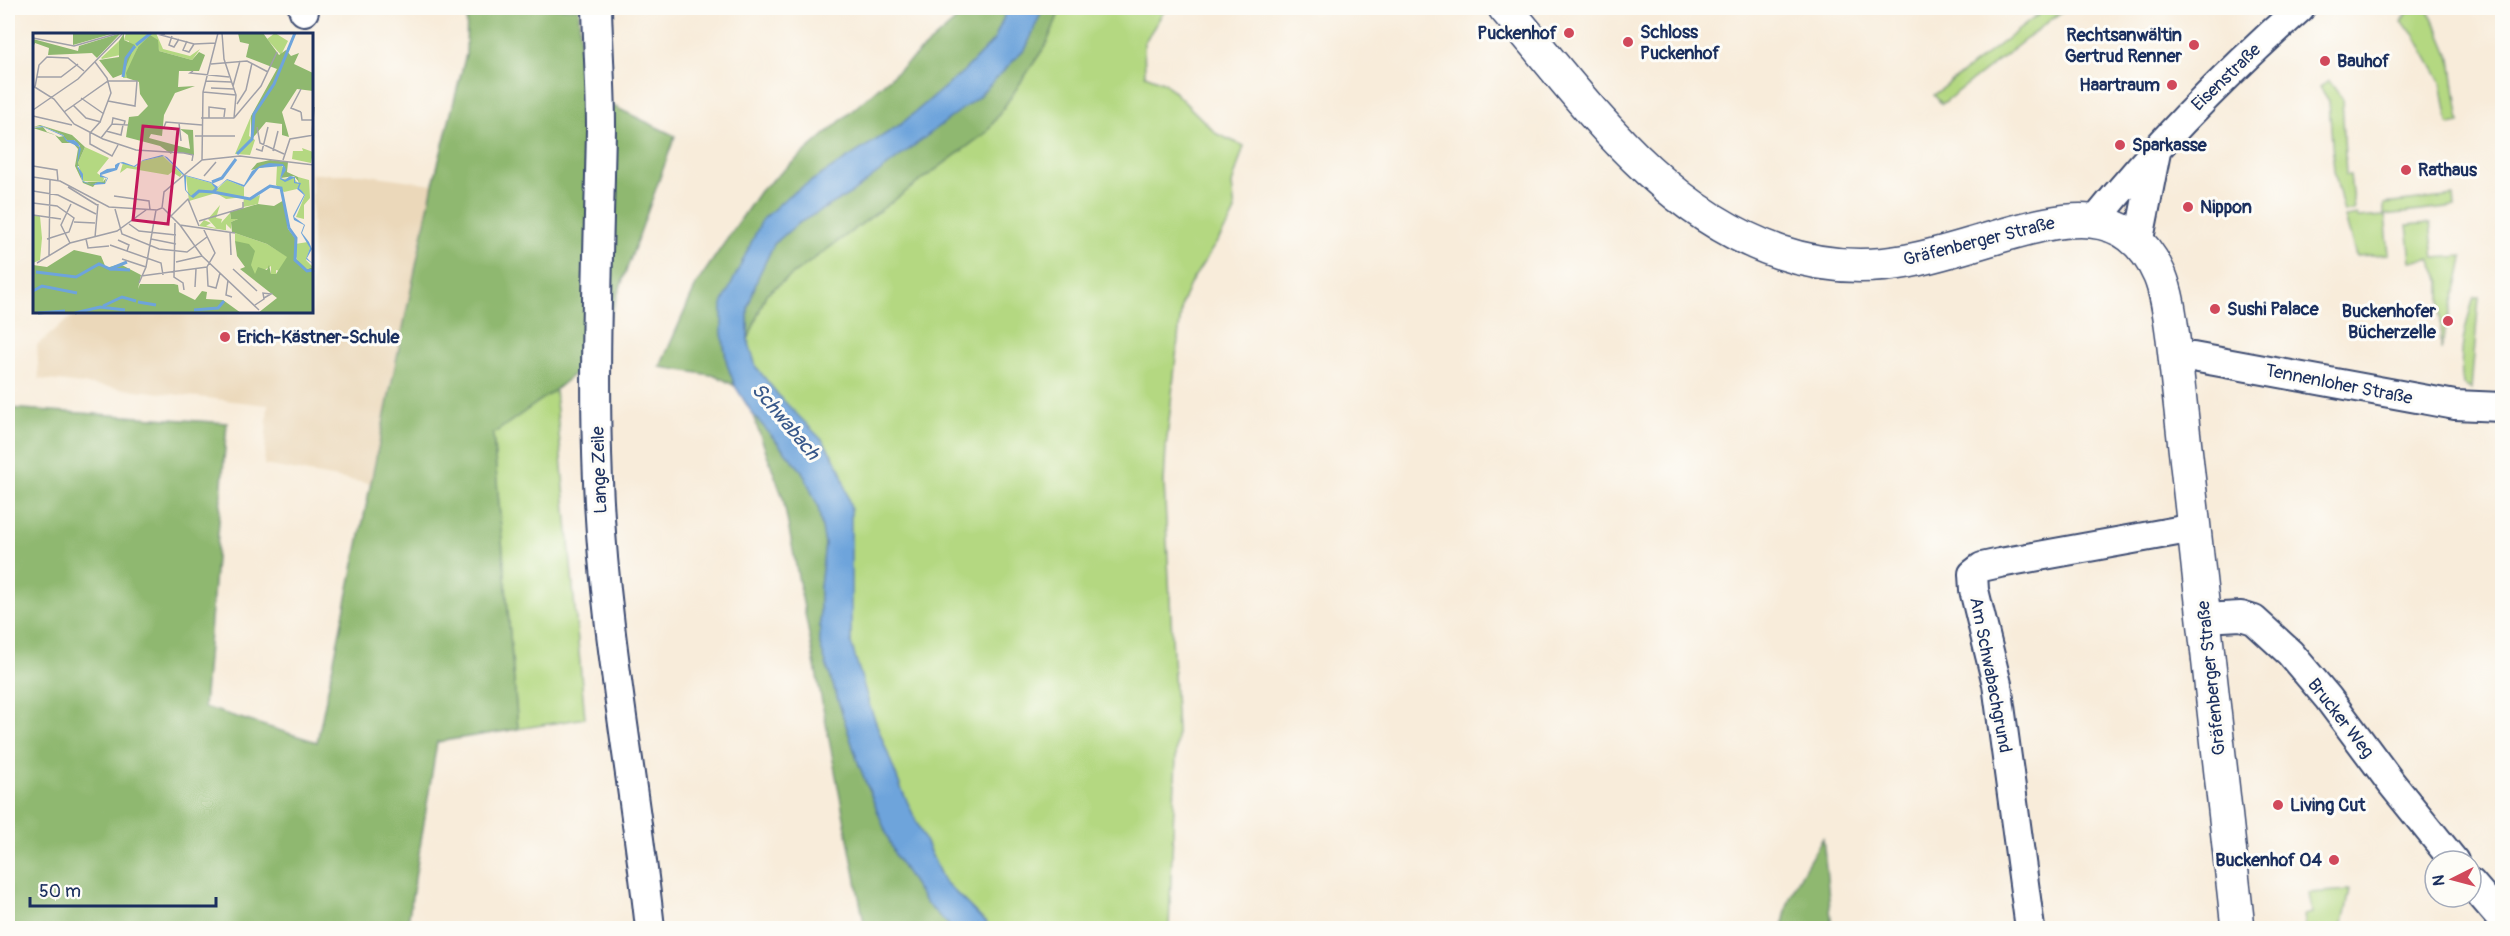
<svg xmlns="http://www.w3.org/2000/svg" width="2510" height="936" viewBox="0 0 2510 936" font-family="Pangolin,sans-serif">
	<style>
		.built { fill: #ebd8ba }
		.green { fill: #b4d881; stroke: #688470; stroke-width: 1.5 }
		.forest { fill: #8fb86f; stroke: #557466; stroke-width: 1.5 }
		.water { fill: #6ea4db; stroke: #446a9c; stroke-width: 1.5 }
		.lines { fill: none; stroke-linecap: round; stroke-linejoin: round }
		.minor-casing { stroke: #3c4b71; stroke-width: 32 }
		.major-casing { stroke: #3c4b71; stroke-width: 36 }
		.minor { stroke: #fff; stroke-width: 28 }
		.major { stroke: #fff; stroke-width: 33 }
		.poi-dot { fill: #d1495b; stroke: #fdfcf7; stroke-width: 2 }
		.labels { text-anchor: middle; stroke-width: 6; stroke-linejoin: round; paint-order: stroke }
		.poi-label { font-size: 18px; font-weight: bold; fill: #1b2f5e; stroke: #fdfcf7; text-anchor: start }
		.street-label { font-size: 18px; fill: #1b2f5e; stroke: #fdfcf7 }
		.water-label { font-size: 20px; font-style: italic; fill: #38588a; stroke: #fdfcf7 }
		.inset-river { fill: none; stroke: #6ea4db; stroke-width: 3 }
		.inset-road { fill: none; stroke: #a0a0a8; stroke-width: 1.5 }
		.view { fill: #c2185b; fill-opacity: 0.15; stroke: #c2185b; stroke-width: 3 }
		.inset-edge { fill: none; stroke: #1b2f5e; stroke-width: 3 }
	</style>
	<rect width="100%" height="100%" fill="#fdfcf7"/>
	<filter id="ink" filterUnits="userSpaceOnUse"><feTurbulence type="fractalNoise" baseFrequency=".0167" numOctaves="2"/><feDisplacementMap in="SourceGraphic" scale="12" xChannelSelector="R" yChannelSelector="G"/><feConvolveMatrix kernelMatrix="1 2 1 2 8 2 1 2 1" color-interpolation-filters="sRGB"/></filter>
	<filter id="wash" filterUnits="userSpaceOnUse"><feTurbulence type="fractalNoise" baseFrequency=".008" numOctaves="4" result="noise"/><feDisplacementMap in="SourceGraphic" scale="24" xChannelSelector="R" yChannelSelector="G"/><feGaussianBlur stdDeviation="1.35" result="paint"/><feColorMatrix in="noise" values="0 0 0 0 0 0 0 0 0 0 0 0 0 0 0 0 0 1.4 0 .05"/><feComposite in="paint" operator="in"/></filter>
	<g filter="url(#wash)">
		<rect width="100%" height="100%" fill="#f8ecda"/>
		<path class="built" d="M 312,174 L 362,174 L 433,184 L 372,484 L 264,465 L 268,405 L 39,379 L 37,345 L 77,312 L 312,312 Z"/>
		<path class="green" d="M 1061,8 L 1166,8 L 1144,43 L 1145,75 L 1165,83 L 1217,134 L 1244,146 L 1232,184 L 1235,211 L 1228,225 L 1191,282 L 1182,303 L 1166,448 L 1164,483 L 1177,732 L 1169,928 L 991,928 L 943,880 L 901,788 L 870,707 L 851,643 L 850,606 L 779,396 L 756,367 L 748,340 L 766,294 L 987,132 L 1046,45 Z
			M 2047,8 L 2066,8 L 1942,104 L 1934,95 Z
			M 2411,8 L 2426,8 L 2439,30 L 2451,59 L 2460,123 L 2450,125 L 2448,123 L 2441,82 L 2414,34 L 2401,22 Z
			M 2329,81 L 2342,98 L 2346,175 L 2350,175 L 2354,210 L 2344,212 L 2334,171 L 2329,101 L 2320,87 Z
			M 2454,196 L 2455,207 L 2385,215 L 2389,254 L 2356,256 L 2345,217 L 2357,215 L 2358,218 L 2384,216 L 2384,204 Z
			M 2430,223 L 2434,258 L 2463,256 C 2459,289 2446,319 2441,351 L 2441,282 L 2430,259 L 2411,261 L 2407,225 Z
			M 2474,297 L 2479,297 L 2471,389 L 2463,385 C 2458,354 2465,327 2474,297 Z
			M 555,390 L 585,718 L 518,729 L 493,434 Z
			M 2350,890 L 2342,928 L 2306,928 L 2304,915 L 2312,913 L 2309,893 Z"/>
		<path class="forest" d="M 467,8 L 579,8 L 582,91 L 675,136 L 595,357 L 555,390 L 493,434 L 518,729 L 437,742 L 407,928 L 8,928 L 8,408 L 227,423 L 204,707 L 317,742 L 433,184 L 466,54 Z
			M 970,8 L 1008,8 L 994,40 L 964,71 L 900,125 L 788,196 L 722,333 L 727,364 L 735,386 L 717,376 L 660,367 L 697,283 L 760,191 Z
			M 1043,8 L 1061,8 L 1046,45 L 987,132 L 766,294 L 748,340 L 748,307 L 758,277 L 774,244 L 797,224 L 853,192 L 1026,48 Z
			M 752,413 L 802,471 L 818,506 L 825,544 L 820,587 L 820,645 L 859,765 L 895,855 L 926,903 L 952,928 L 865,928 L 783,498 Z
			M 1823,838 L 1832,928 L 1783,928 C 1785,896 1807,865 1823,838 Z"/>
		<path class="water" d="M 1008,8 L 1043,8 L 1026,48 L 978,97 L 853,192 L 797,224 L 774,244 L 758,277 L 748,307 L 748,340 L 756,367 L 779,396 L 824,442 L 840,468 L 851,509 L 851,643 L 870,707 L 901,788 L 943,880 L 991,928 L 952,928 L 926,903 L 895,855 L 859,765 L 820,645 L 820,587 L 825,544 L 818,506 L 802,471 L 752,413 L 735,386 L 727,364 L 722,333 L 722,304 L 762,220 L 788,196 L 900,125 L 964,71 L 994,40 Z"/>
	</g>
	<g filter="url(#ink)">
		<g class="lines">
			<defs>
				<path id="minor" d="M 303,8 L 304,11
					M 597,8 C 598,48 601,88 601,128 C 599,246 593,363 598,481 C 604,631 634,779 650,928
					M 2095,221 C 2157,144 2226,74 2300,8
					M 2138,244 L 2156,152
					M 2176,358 L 2193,357 L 2455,405 L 2502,407
					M 2204,618 L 2241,616 L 2254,620 L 2290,653 L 2328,698 L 2392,784 L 2454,861
					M 2471,883 L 2502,919
					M 2030,928 L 1997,684 L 1974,590 L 1973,574 L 1982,567 L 2000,563 L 2194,528"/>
				<path id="major" d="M 1505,8 C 1584,100 1659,211 1779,252 C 1820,266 1865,269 1908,261 C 1939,255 1970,245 2000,236 C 2063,218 2127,201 2160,276 C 2168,296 2170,317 2173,338 L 2238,928"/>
			</defs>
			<use href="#minor" class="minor-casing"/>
			<use href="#major" class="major-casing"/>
			<use href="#minor" class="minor"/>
			<use href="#major" class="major"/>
		</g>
	</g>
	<g class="poi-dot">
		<circle cx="1569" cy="33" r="6"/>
		<circle cx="1628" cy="42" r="6"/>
		<circle cx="2194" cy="45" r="6"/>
		<circle cx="2325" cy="61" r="6"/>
		<circle cx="2172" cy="85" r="6"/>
		<circle cx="2120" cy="145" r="6"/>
		<circle cx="2406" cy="170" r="6"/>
		<circle cx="2188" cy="207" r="6"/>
		<circle cx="2215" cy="309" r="6"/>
		<circle cx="2448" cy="321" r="6"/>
		<circle cx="225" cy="337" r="6"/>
		<circle cx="2278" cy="805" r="6"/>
		<circle cx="2334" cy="860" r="6"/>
	</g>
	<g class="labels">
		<g class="poi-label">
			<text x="1640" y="38">Schloss<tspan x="1640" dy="21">Puckenhof</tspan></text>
			<text x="1557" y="39" text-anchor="end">Puckenhof</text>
			<text x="2182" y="41" text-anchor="end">Rechtsanwältin<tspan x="2182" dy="21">Gertrud Renner</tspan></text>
			<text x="2337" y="67">Bauhof</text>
			<text x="2160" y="91" text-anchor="end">Haartraum</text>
			<text x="2132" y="151">Sparkasse</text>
			<text x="2418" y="176">Rathaus</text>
			<text x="2200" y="213">Nippon</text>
			<text x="2227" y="315">Sushi Palace</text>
			<text x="2436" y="317" text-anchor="end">Buckenhofer<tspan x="2436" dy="21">Bücherzelle</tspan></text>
			<text x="237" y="343">Erich-Kästner-Schule</text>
			<text x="2290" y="811">Living Cut</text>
			<text x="2322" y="866" text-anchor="end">Buckenhof 04</text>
		</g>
		<g class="street-label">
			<text transform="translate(2226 77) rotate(-44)" y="6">Eisenstraße</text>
			<text transform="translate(1979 241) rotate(-14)" y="6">Gräfenberger Straße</text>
			<text transform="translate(2339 384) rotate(11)" y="6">Tennenloher Straße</text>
			<text transform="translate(599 470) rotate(-92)" y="6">Lange Zeile</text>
			<text transform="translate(1991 675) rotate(79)" y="6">Am Schwabachgrund</text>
			<text transform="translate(2211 678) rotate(-96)" y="6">Gräfenberger Straße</text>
			<text transform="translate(2341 718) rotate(52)" y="6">Brucker Weg</text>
		</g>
		<g class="water-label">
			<text transform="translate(786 421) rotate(50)" y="7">Schwabach</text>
		</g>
	</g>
	<g transform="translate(33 33)">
		<rect width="280" height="280" fill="#f8ecda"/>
		<path d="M 93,0 L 123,0 L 130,16 L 157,23 L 167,16 L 159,27 L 126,18 L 125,13 L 105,14 L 94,45 L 90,45 L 96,8 L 91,7 ZM 242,0 L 255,8 L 248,22 L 234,6 ZM 86,8 L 87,22 L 69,26 L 68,25 ZM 218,83 L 216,103 L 222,107 L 217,122 L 202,121 ZM 52,114 L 76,125 L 64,140 L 71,145 L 70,149 L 50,148 L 45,130 ZM 269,115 L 280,119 L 278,130 L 259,126 L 260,118 L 270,118 ZM 130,123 L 149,141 L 147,144 L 139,139 L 135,142 L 94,135 L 87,140 L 90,130 L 103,134 L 109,128 ZM 248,132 L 251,135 L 247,146 L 261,145 L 266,152 L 264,156 L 251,159 L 243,152 L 244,133 ZM 153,143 L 178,150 L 184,156 L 194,147 L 211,154 L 211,164 L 218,166 L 227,162 L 225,171 L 210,174 L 211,164 L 193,166 L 183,160 L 156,168 ZM 265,144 L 276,147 L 277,165 L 271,172 L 271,186 L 263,184 L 272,162 L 266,155 ZM 187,172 L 183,185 L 189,186 L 188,190 L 197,180 L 198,186 L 205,186 L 198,189 L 198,196 L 193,191 L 193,197 L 197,198 L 166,193 L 171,187 L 178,190 L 173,193 L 183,195 L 175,186 ZM 0,183 L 7,183 L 9,205 L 7,227 L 0,230 ZM 202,200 L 234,211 L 255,224 L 247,238 L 243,237 L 243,244 L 238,242 L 238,233 L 223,242 L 218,239 L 217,217 L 202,208 ZM 275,209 L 277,215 L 273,227 L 280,234 L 274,236 L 265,229 L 261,218 L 262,211 Z" fill="#b4d881"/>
		<path d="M 40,0 L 82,0 L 40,12 ZM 88,0 L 64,25 L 59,20 L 15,22 L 16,15 L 2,10 L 0,14 L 0,6 L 45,18 L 46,13 ZM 91,0 L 91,7 L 102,12 L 90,41 L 80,45 L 66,27 L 86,24 L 86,8 ZM 205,0 L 230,0 L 246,22 L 253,17 L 258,23 L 266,20 L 261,31 L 280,40 L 280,58 L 264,56 L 249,79 L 256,104 L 249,102 L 249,91 L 233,89 L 218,107 L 218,83 L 244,36 L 213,24 L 216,11 L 207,9 ZM 117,2 L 125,7 L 126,18 L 159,27 L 166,19 L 172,22 L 166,38 L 146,38 L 145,54 L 162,53 L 142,60 L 131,82 L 129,103 L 118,101 L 116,105 L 157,116 L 155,102 L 147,96 L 160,97 L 161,122 L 140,118 L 138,121 L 127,113 L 93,104 L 96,84 L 105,83 L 115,73 L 107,61 L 106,49 L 94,45 L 93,40 L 105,14 ZM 7,92 L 39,102 L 52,114 L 45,130 L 49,140 L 46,133 L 44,133 L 48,142 L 49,148 L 58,151 L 53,149 L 70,149 L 73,145 L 72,150 L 63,150 L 60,154 L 50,150 L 42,133 L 45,116 L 40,110 L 29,110 L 22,102 L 0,95 L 10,94 L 14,99 L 20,101 L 26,104 L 31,103 L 35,109 L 42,110 L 47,115 L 43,130 L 47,113 L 41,107 L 34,107 L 30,102 L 9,93 L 0,94 ZM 237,127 L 255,129 L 254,139 L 265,144 L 266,149 L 261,143 L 248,145 L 252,134 L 246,131 L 218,137 L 224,130 ZM 251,167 L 255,196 L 262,205 L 262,225 L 274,236 L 280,234 L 280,280 L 225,280 L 244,265 L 207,236 L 212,234 L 204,223 L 202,208 L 216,211 L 222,218 L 218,232 L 222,241 L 225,234 L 234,237 L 236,232 L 238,241 L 243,241 L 254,224 L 234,211 L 199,199 L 198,189 L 205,186 L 198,186 L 197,179 L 225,171 L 241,173 ZM 41,217 L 68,223 L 73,235 L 87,231 L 108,242 L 105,256 L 107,251 L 141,251 L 145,252 L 146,259 L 162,267 L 169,258 L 174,259 L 173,266 L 190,267 L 208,280 L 0,280 L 0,232 L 14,234 Z" fill="#8fb86f"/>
		<path d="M 9,93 L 30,102 L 34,107 L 41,107 L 45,110 L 48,116 L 44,132 L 50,141 L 50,148 L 59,152 L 65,149 L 72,150 L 74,145 L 67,144 L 67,140 L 74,136 L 82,135 L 82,132 L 85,130 L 90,129 L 101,133 L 110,127 L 129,122 L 134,124 L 152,142 L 178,149 L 185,154 L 194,146 L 211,152 L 219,138 L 227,133 L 236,130 L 250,131 L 252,134 L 253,137 L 248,145 L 252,147 L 257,143 L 262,144 L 262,149 L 268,150 L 266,155 L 269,158 L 272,162 L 261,184 L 272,192 L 269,200 L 276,209 L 279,216 L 274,225 L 280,231 L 273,226 L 277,215 L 268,200 L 271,192 L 261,187 L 260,183 L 271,162 L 264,156 L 266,151 L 261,150 L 261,145 L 252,149 L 247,146 L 250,133 L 226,135 L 211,154 L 194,147 L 183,156 L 178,150 L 153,143 L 153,157 L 158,163 L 162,162 L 159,164 L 157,163 L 152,157 L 151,143 L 131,123 L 109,128 L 102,134 L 87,130 L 84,137 L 68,142 L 75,145 L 72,151 L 59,152 L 50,149 L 44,133 L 46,114 L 33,108 L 30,103 L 10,94 L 0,95 Z" fill="#6ea4db"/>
		<path class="inset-river" d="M 103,12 L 118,0M 90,44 L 93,25 L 102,13M 204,121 L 219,106 L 221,81 L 241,51 L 262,0M 179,149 L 189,145 L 203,126M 180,159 L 217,166 L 237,153 L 248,155 L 256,195 L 263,205 L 262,227 L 274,238 L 281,237M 159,164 L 166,158 L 180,159 L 184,155M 77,236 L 97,237M 3,239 L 43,244 L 66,231 L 77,236 L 94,229M 0,258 L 9,253 L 44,260M 105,269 L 123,272M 70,273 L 89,264 L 103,268M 161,277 L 185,275 L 191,268M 5,280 L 32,278M 42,280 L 67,274 L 92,277"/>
		<path class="inset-road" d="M 189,0 L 191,26 L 203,62 L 201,85M 132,1 L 128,2 L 161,11 L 183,10M 139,3 L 136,12 L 141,14 L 146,6M 0,5 L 41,13 L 86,0M 154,8 L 150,17 L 156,19 L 161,11M 62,29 L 74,45 L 78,60 L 67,89 L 57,100 L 57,111 L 79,123 L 85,112M 178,31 L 214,28 L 235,39M 160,38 L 157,40 L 196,44M 4,44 L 28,44 L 45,31M 173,48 L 198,49M 0,53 L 21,66 L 41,91 L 70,106 L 103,117 L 151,120 L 160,122 L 159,128M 200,53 L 207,28M 2,54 L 6,32 L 14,24 L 35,25 L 51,38M 178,55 L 201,56M 268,56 L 258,75 L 268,79M 170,59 L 203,62M 48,65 L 71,81M 204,71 L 213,57 L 219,30M 40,72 L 53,85 L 68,89M 0,77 L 45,46 L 90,0M 31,79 L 75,48 L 104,48 L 102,73 L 75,68M 268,79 L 269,87 L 279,87M 0,83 L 39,92M 168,85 L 201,85M 176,85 L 176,74 L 192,76 L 191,84M 201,85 L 228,53 L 244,19M 146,90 L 148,108M 79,91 L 80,85 L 92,88 L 91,92M 131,94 L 133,89 L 169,92M 224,94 L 227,110 L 251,121M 73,98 L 88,102 L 90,92M 279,102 L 281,74M 162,103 L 202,103M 68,105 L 79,91 L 95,92M 223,116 L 229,118 L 235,94M 240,118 L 245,98M 169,127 L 170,59 L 185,0M 250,127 L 257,106 L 281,102M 0,133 L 24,137 L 25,148M 171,143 L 183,129M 0,144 L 27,148 L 76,174 L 124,177 L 129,175 L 131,159 L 169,127 L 207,123 L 281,132M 35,154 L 64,172M 0,158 L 25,162 L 63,181M 81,163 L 116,168 L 117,177M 0,170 L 24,173 L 41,185 L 36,199 L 14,206M 130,175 L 147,192 L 202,200M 82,176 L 89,201 L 126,216 L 154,219 L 174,204M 0,182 L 28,186M 137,184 L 155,166 L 166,193M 166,188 L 210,175 L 210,169M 41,189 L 62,190M 142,190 L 141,244 L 150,250 L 151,257M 96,191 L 106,198 L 143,202M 147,192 L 169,223 L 226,277M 170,195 L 182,220 L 174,234 L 175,253 L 183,255 L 187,240M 197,199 L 198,222M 62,204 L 65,171M 53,206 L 55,215 L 76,213M 118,206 L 143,211M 85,207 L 96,212 L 94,218M 37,210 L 28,192 L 38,171M 77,212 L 128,230 L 130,242M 16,223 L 17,147M 89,226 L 113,234M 143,229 L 169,223M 4,230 L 37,210 L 84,198 L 113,177M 200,236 L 224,258M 108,243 L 174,234M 195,247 L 193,262 L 199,264M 106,250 L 113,234 L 123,177M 162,254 L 163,236M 222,272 L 231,266 L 230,260 L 238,261 L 231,265"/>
		<path class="view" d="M 110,93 L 145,96 L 135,191 L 100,187 Z"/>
		<rect width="280" height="280" class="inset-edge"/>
	</g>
	<rect width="2510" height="936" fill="none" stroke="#fdfcf7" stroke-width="30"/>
	<g transform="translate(2453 879) rotate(264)"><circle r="28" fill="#fdfcf7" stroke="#a3aaba" stroke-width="1.5"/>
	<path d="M0-4.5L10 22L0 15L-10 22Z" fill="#d1495b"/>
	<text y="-9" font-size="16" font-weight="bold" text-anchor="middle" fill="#1b2f5e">N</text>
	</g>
	<path d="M30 897v9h186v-9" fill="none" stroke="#1b2f5e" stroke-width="3"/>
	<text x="39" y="897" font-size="18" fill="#1b2f5e" stroke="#fdfcf7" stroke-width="4.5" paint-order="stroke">50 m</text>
</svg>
